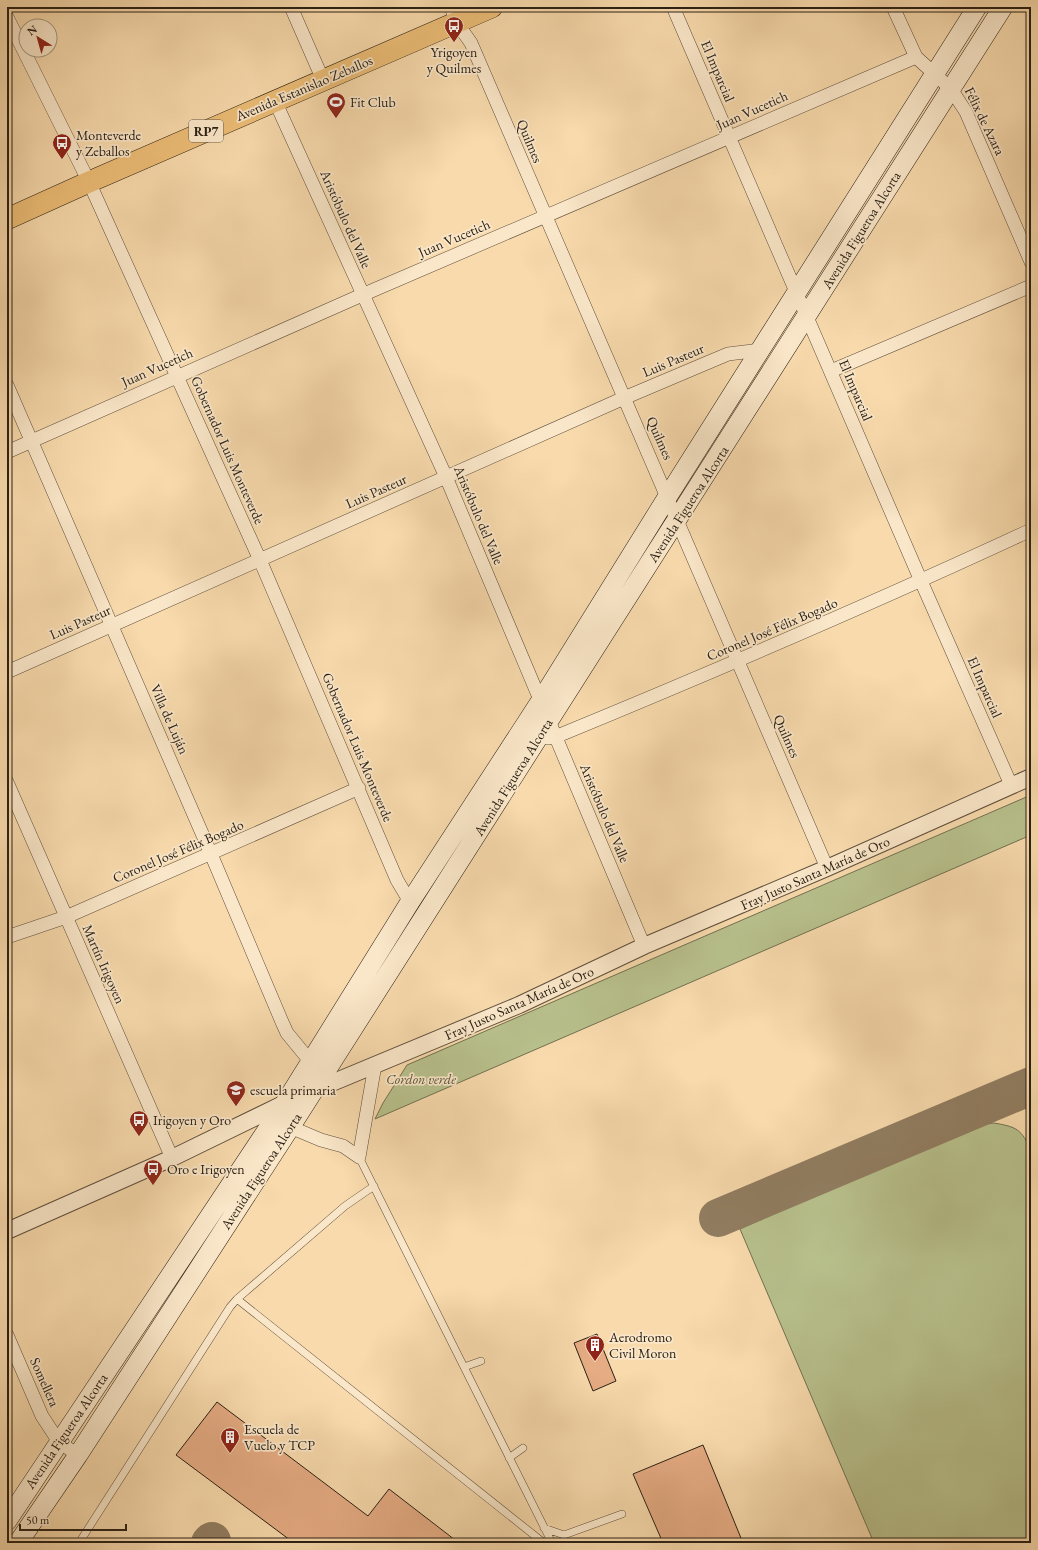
<svg xmlns="http://www.w3.org/2000/svg" width="1038" height="1550" viewBox="0 0 1038 1550" font-family="'EB Garamond',serif">
	<style>
		.green { fill: #b8c18d; stroke: #717052 }
		.lines { fill: none; stroke-linecap: round; stroke-linejoin: round }
		.taxiway { stroke: #917d61; stroke-width: 38 }
		.building { fill: #e6ac84; stroke: #2a2016 }
		.service-casing { stroke: #5e4e3c; stroke-width: 8 }
		.minor-casing { stroke: #5e4e3c; stroke-width: 14 }
		.tertiary-casing { stroke: #5e4e3c; stroke-width: 18 }
		.secondary-casing { stroke: #2a2016; stroke-width: 20 }
		.primary-casing { stroke: #2a2016; stroke-width: 22 }
		.service { stroke: #fae7c9; stroke-width: 7 }
		.minor { stroke: #fae7c9; stroke-width: 13 }
		.tertiary { stroke: #fae7c9; stroke-width: 16 }
		.secondary { stroke: #fae7c9; stroke-width: 19 }
		.primary { stroke: #ecbd76; stroke-width: 21 }
		.labels { text-anchor: middle; stroke-width: 3.5; stroke-linejoin: round; paint-order: stroke }
		.shield { fill: #fae7c9; stroke: #685c4c; stroke-width: 1 }
		.shield-label { font-size: 13px; font-weight: bold; fill: #2a2016 }
		.poi-label { font-size: 14px; fill: #2a2016; stroke: #fae7c9; text-anchor: start }
		.street-label { font-size: 14px; fill: #2a2016; stroke: #fae7c9 }
		.park-label { font-size: 14px; font-style: italic; fill: #55503a; stroke: #fae7c9 }
	</style>
	<rect width="100%" height="100%" fill="#f8daac"/>
	<filter id="stains"><feTurbulence type="fractalNoise" baseFrequency=".005" numOctaves="4"/><feColorMatrix values="0 0 0 0 .2 0 0 0 0 .09 0 0 0 0 .02 0 0 0 .5 -.17"/></filter>
	<radialGradient id="worn" r=".72"><stop offset=".6" stop-color="#630" stop-opacity="0"/><stop offset="1" stop-color="#630" stop-opacity=".3"/></radialGradient>
	<path class="green" d="M 1031,795 L 1031,835 L 375,1119 L 383,1103 L 407,1065 Z
		M 994,1123 C 1017,1127 1021,1129 1031,1150 L 1031,1543 L 874,1543 L 740,1229 L 970,1126 Z"/>
	<g class="lines">
		<path class="taxiway" d="M 718,1218 L 1031,1086
			M 210,1543 L 212,1541"/>
	</g>
	<path class="building" d="M 597,1334 L 616,1381 L 593,1391 L 574,1343 Z
		M 217,1402 L 368,1516 L 389,1489 L 459,1543 L 294,1543 L 176,1455 Z
		M 703,1445 L 743,1543 L 663,1543 L 633,1474 Z"/>
	<g class="lines">
		<defs>
			<path id="service" d="M 359,1157 L 552,1543
				M 237,1299 L 544,1543
				M 464,1367 L 481,1361
				M 509,1458 L 523,1448
				M 544,1528 L 564,1535 L 622,1514
				M 79,1543 L 230,1307 L 237,1299 L 345,1206 L 374,1186"/>
			<path id="minor" d="M 291,7 L 323,80
				M 451,7 L 457,23 L 471,43 L 827,868
				M 673,7 L 921,581 L 1011,785
				M 893,7 L 916,57 L 951,89 L 966,112 L 1031,262
				M 7,17 L 89,182 L 260,560 L 397,880 L 410,902
				M 275,101 L 446,477 L 644,946
				M 831,371 L 1031,286
				M 7,385 L 211,854 L 282,1022 L 287,1033 L 310,1061
				M 7,452 L 362,295 L 916,57
				M 7,672 L 624,398 L 728,354 L 761,350
				M 548,738 L 555,737 C 715,671 874,603 1031,530
				M 7,782 L 172,1158
				M 7,937 L 66,917 L 359,788
				M 283,1124 L 321,1140 L 343,1146 L 359,1157
				M 359,1157 L 375,1065
				M 7,1335 L 42,1416 L 59,1442 L 78,1455"/>
			<path id="tertiary" d="M 310,1092 L 519,1005 L 644,946 L 827,868 L 1031,777
				M 7,1231 L 172,1158 L 287,1102"/>
			<path id="secondary" d="M 7,1521 L 285,1103 L 410,902 L 540,702 L 668,496 L 977,7
				M 18,1543 L 78,1455 L 291,1126 L 1003,7"/>
			<path id="primary" d="M 7,219 L 89,182 L 492,7"/>
		</defs>
		<use href="#service" class="service-casing"/>
		<use href="#minor" class="minor-casing"/>
		<use href="#tertiary" class="tertiary-casing"/>
		<use href="#secondary" class="secondary-casing"/>
		<use href="#primary" class="primary-casing"/>
		<use href="#service" class="service"/>
		<use href="#minor" class="minor"/>
		<use href="#tertiary" class="tertiary"/>
		<use href="#secondary" class="secondary"/>
		<use href="#primary" class="primary"/>
	</g>
	<defs>
		<symbol id="bus-pin" viewBox="-11 -11 22 30"><path d="M0 17L-7.5 6A9.5 9.5 0 1 1 7.5 6Z" fill="#8f2418" stroke="#fae7c9"/><path d="M-5-6H5V4H4V6H2V4H-2V6H-4V4H-5ZM-3.5-4V0h7V-4ZM-3.5 1.2v1.5H-2V1.2ZM2 1.2v1.5H3.5V1.2Z" fill="#fff"/></symbol>
		<symbol id="stadium-pin" viewBox="-11 -11 22 30"><path d="M0 17L-7.5 6A9.5 9.5 0 1 1 7.5 6Z" fill="#8f2418" stroke="#fae7c9"/><path d="M0-5a6.5 5 0 1 0 0 10a6.5 5 0 1 0 0-10ZM-3.5-1.8h7v3.6h-7Z" fill="#fff"/></symbol>
		<symbol id="school-pin" viewBox="-11 -11 22 30"><path d="M0 17L-7.5 6A9.5 9.5 0 1 1 7.5 6Z" fill="#8f2418" stroke="#fae7c9"/><path d="M0-5L7-2L0 1L-7-2ZM-4 1L0 2.5L4 1V4Q0 6-4 4Z" fill="#fff"/></symbol>
		<symbol id="building-pin" viewBox="-11 -11 22 30"><path d="M0 17L-7.5 6A9.5 9.5 0 1 1 7.5 6Z" fill="#8f2418" stroke="#fae7c9"/><path d="M-4-6H4V6H1V3H-1V6H-4ZM-2.5-4.3h1.7v1.8h-1.7ZM.8-4.3h1.7v1.8H.8ZM-2.5-1h1.7V.8h-1.7ZM.8-1h1.7V.8H.8Z" fill="#fff"/></symbol>
	</defs>
	<g fill-rule="evenodd">
		<use href="#bus-pin" x="443" y="15" width="22" height="30"/>
		<use href="#stadium-pin" x="325" y="91" width="22" height="30"/>
		<use href="#bus-pin" x="51" y="132" width="22" height="30"/>
		<use href="#school-pin" x="225" y="1079" width="22" height="30"/>
		<use href="#bus-pin" x="128" y="1109" width="22" height="30"/>
		<use href="#bus-pin" x="142" y="1158" width="22" height="30"/>
		<use href="#building-pin" x="584" y="1334" width="22" height="30"/>
		<use href="#building-pin" x="219" y="1426" width="22" height="30"/>
	</g>
	<g class="labels">
		<rect class="shield" x="189" y="120" width="34" height="22" rx="3"/>
		<g class="shield-label">
			<text x="206" y="136">RP7</text>
		</g>
		<g class="poi-label">
			<text x="454" y="57" text-anchor="middle">Yrigoyen<tspan x="454" dy="16">y Quilmes</tspan></text>
			<text x="350" y="107">Fit Club</text>
			<text x="76" y="140">Monteverde<tspan x="76" dy="16">y Zeballos</tspan></text>
			<text x="250" y="1095">escuela primaria</text>
			<text x="153" y="1125">Irigoyen y Oro</text>
			<text x="167" y="1174">Oro e Irigoyen</text>
			<text x="609" y="1342">Aerodromo<tspan x="609" dy="16">Civil Moron</tspan></text>
			<text x="244" y="1434">Escuela de<tspan x="244" dy="16">Vuelo y TCP</tspan></text>
		</g>
		<g class="street-label">
			<text transform="translate(718 71) rotate(67)" y="5">El Imparcial</text>
			<text transform="translate(304 88) rotate(-23)" y="5">Avenida Estanislao Zeballos</text>
			<text transform="translate(752 110) rotate(-24)" y="5">Juan Vucetich</text>
			<text transform="translate(985 121) rotate(64)" y="5">Félix de Azara</text>
			<text transform="translate(530 141) rotate(67)" y="5">Quilmes</text>
			<text transform="translate(346 219) rotate(66)" y="5">Aristóbulo del Valle</text>
			<text transform="translate(861 230) rotate(-58)" y="5">Avenida Figueroa Alcorta</text>
			<text transform="translate(454 238) rotate(-23)" y="5">Juan Vucetich</text>
			<text transform="translate(673 360) rotate(-23)" y="5">Luis Pasteur</text>
			<text transform="translate(157 367) rotate(-24)" y="5">Juan Vucetich</text>
			<text transform="translate(856 390) rotate(67)" y="5">El Imparcial</text>
			<text transform="translate(660 438) rotate(66)" y="5">Quilmes</text>
			<text transform="translate(228 450) rotate(66)" y="5">Gobernador Luis Monteverde</text>
			<text transform="translate(376 491) rotate(-24)" y="5">Luis Pasteur</text>
			<text transform="translate(688 504) rotate(-57)" y="5">Avenida Figueroa Alcorta</text>
			<text transform="translate(479 515) rotate(67)" y="5">Aristóbulo del Valle</text>
			<text transform="translate(80 622) rotate(-24)" y="5">Luis Pasteur</text>
			<text transform="translate(772 629) rotate(-23)" y="5">Coronel José Félix Bogado</text>
			<text transform="translate(985 687) rotate(66)" y="5">El Imparcial</text>
			<text transform="translate(170 719) rotate(66)" y="5">Villa de Luján</text>
			<text transform="translate(787 736) rotate(66)" y="5">Quilmes</text>
			<text transform="translate(358 747) rotate(67)" y="5">Gobernador Luis Monteverde</text>
			<text transform="translate(513 777) rotate(-58)" y="5">Avenida Figueroa Alcorta</text>
			<text transform="translate(605 813) rotate(67)" y="5">Aristóbulo del Valle</text>
			<text transform="translate(178 851) rotate(-23)" y="5">Coronel José Félix Bogado</text>
			<text transform="translate(815 873) rotate(-24)" y="5">Fray Justo Santa María de Oro</text>
			<text transform="translate(104 964) rotate(66)" y="5">Martín Irigoyen</text>
			<text transform="translate(519 1003) rotate(-24)" y="5">Fray Justo Santa María de Oro</text>
			<text transform="translate(261 1171) rotate(-57)" y="5">Avenida Figueroa Alcorta</text>
			<text transform="translate(45 1382) rotate(66)" y="5">Somellera</text>
			<text transform="translate(66 1431) rotate(-56)" y="5">Avenida Figueroa Alcorta</text>
		</g>
		<g class="park-label">
			<text x="421" y="1084">Cordon verde</text>
		</g>
	</g>
	<rect width="1038" height="1550" fill="none" stroke="#f8daac" stroke-width="24"/>
	<rect x="8" y="8" width="1022" height="1534" fill="none" stroke="#2a2016" stroke-width="2"/>
	<rect x="12" y="12" width="1014" height="1526" fill="none" stroke="#2a2016"/>
	<g transform="translate(38 38) rotate(323)"><circle r="19" fill="#fae7c9" stroke="#a79781"/>
	<path d="M0-3L7 15L0 10L-7 15Z" fill="#8f2418"/>
	<text y="-6" font-size="11" font-weight="bold" text-anchor="middle" fill="#2a2016">N</text>
	</g>
	<path d="M20 1524v6h106v-6" fill="none" stroke="#2a2016" stroke-width="2"/>
	<text x="26" y="1524" font-size="12" fill="#2a2016" stroke="#fae7c9" stroke-width="3" paint-order="stroke">50 m</text>
	<rect width="100%" height="100%" filter="url(#stains)"/>
	<rect width="100%" height="100%" fill="url(#worn)"/>
</svg>
